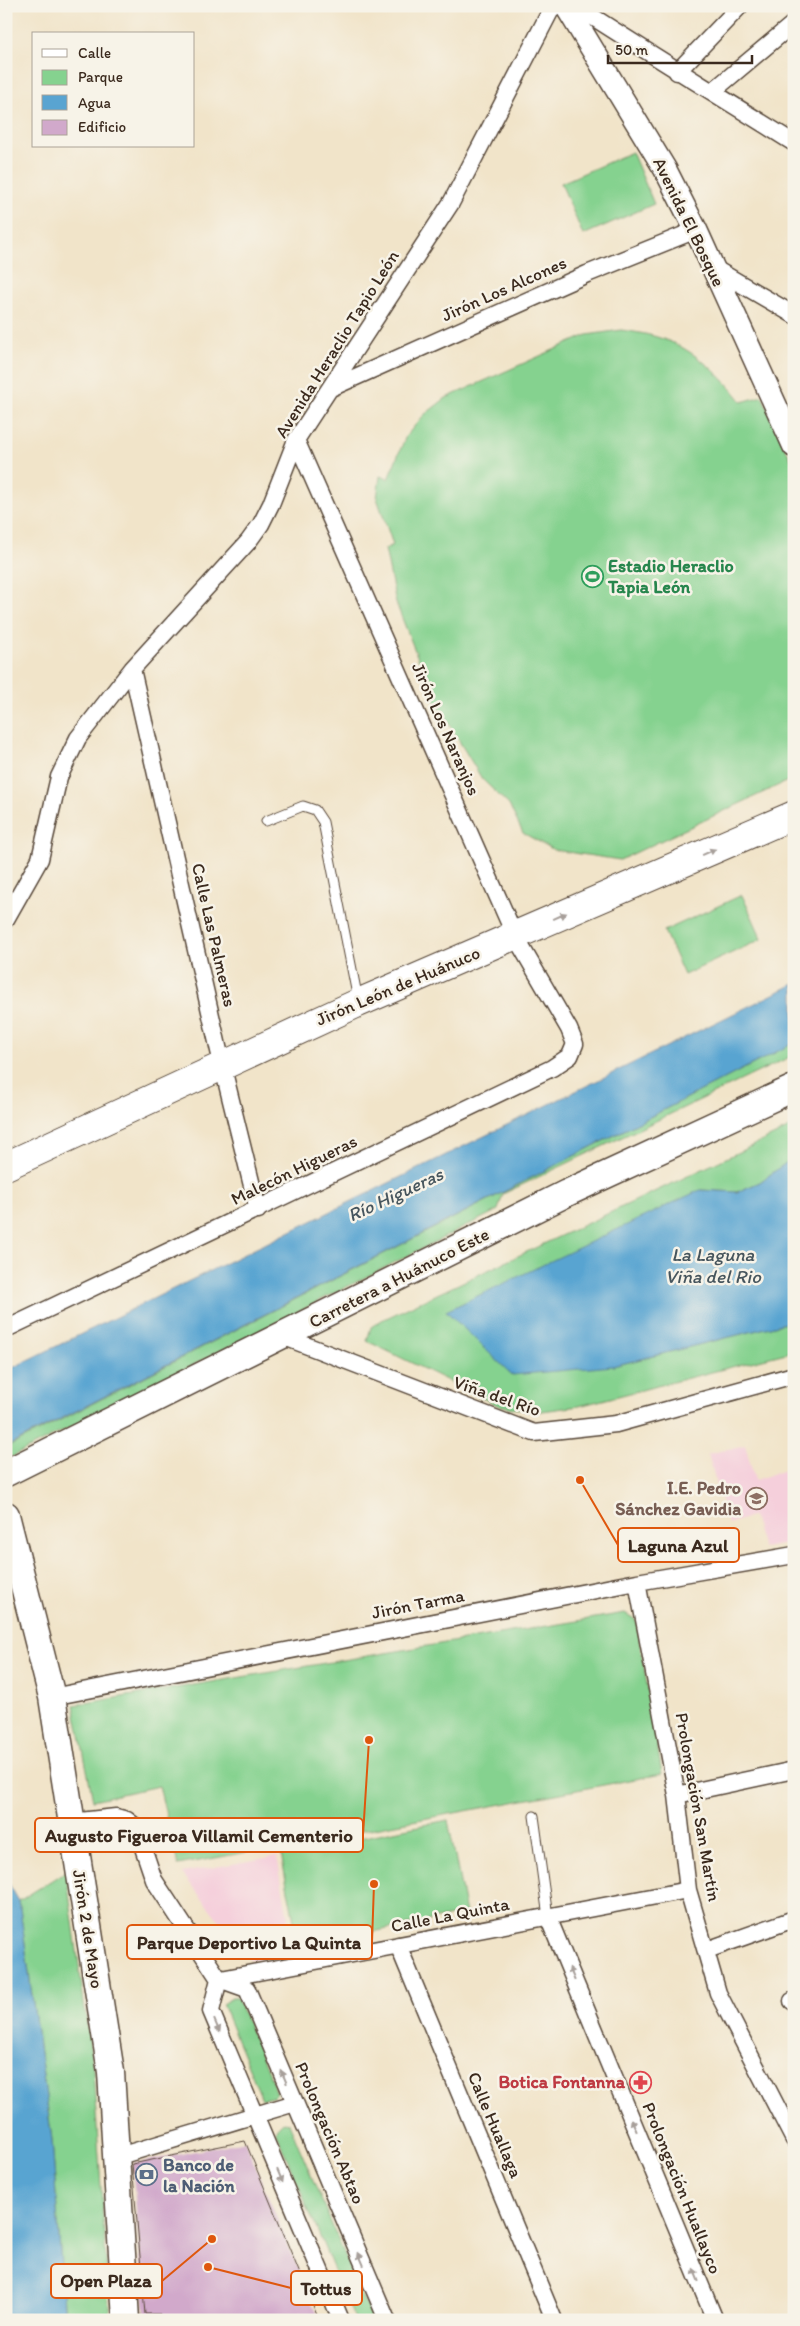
<svg xmlns="http://www.w3.org/2000/svg" width="800" height="2326" viewBox="0 0 800 2326" font-family="Itim,sans-serif">
	<style>
		.built { fill: #f5cfdb }
		.green { fill: #85d28f; stroke: #607e56 }
		.water { fill: #59a4d1; stroke: #4a6778 }
		.building { fill: #d1a9cb }
		.lines { fill: none; stroke-linecap: round; stroke-linejoin: round }
		.lane-casing { stroke: #564638; stroke-width: 11 }
		.street-casing { stroke: #564638; stroke-width: 19 }
		.secondary-casing { stroke: #564638; stroke-width: 25 }
		.primary-casing { stroke: #564638; stroke-width: 29 }
		.highway-casing { stroke: #564638; stroke-width: 30 }
		.lane { stroke: #fff; stroke-width: 9 }
		.street { stroke: #fff; stroke-width: 16 }
		.secondary { stroke: #fff; stroke-width: 22 }
		.primary { stroke: #fff; stroke-width: 26 }
		.highway { stroke: #fff; stroke-width: 28 }
		.oneway { fill: #a79f9a }
		.labels { text-anchor: middle; stroke-width: 5; stroke-linejoin: round; paint-order: stroke }
		.street-label { font-size: 18px; fill: #3b2a1e; stroke: #f7f3e8 }
		.leisure-label { font-size: 18px; font-weight: bold; fill: #27864d; stroke: #f7f3e8; text-anchor: start }
		.education-label { font-size: 18px; font-weight: bold; fill: #785e54; stroke: #f7f3e8; text-anchor: end }
		.health-label { font-size: 18px; font-weight: bold; fill: #be3a42; stroke: #f7f3e8; text-anchor: end }
		.service-label { font-size: 18px; font-weight: bold; fill: #4e5e75; stroke: #f7f3e8; text-anchor: start }
		.water-label { font-size: 19px; font-style: italic; fill: #46555d; stroke: #f7f3e8 }
		.leader { fill: none; stroke: #df570d; stroke-width: 2 }
		.callout-dot { fill: #df570d; stroke: #f7f3e8; stroke-width: 2 }
		.callout { fill: #f7f3e8; stroke: #df570d; stroke-width: 2 }
		.callout-label { font-size: 19px; text-anchor: middle; font-weight: bold; fill: #3b2a1e }
	</style>
	<rect width="100%" height="100%" fill="#f7f3e8"/>
	<filter id="ink" filterUnits="userSpaceOnUse"><feTurbulence type="fractalNoise" baseFrequency=".02" numOctaves="2"/><feDisplacementMap in="SourceGraphic" scale="10" xChannelSelector="R" yChannelSelector="G"/><feConvolveMatrix kernelMatrix="1 2 1 2 8 2 1 2 1" color-interpolation-filters="sRGB"/></filter>
	<filter id="wash" filterUnits="userSpaceOnUse"><feTurbulence type="fractalNoise" baseFrequency=".0096" numOctaves="4" result="noise"/><feDisplacementMap in="SourceGraphic" scale="20" xChannelSelector="R" yChannelSelector="G"/><feGaussianBlur stdDeviation="1.12" result="paint"/><feColorMatrix in="noise" values="0 0 0 0 0 0 0 0 0 0 0 0 0 0 0 0 0 1.4 0 .05"/><feComposite in="paint" operator="in"/></filter>
	<g filter="url(#wash)">
		<rect width="100%" height="100%" fill="#f1e4c9"/>
		<path class="built" d="M 745,1445 L 755,1480 L 794,1467 L 794,1543 L 763,1548 L 753,1516 L 728,1524 L 708,1454 Z
			M 277,1856 L 294,1952 L 250,1960 L 182,1873 Z"/>
		<path class="green" d="M 632,152 L 654,204 L 583,235 L 561,183 Z
			M 621,330 C 635,332 649,334 663,339 C 692,348 725,378 742,402 L 762,396 L 794,466 L 794,778 L 620,860 L 554,850 L 523,833 L 509,805 L 482,779 L 435,701 L 396,603 L 385,549 L 393,545 L 377,498 L 380,476 L 388,479 L 406,436 L 424,415 L 446,398 L 587,335 Z
			M 742,895 L 762,939 L 684,975 L 664,931 Z
			M 794,1043 L 794,1055 L 503,1194 L 498,1210 L 6,1460 L 6,1448 Z
			M 794,1126 L 794,1157 L 760,1182 L 737,1192 L 700,1190 L 613,1366 L 794,1321 L 794,1351 L 579,1406 L 535,1412 L 497,1405 L 367,1341 L 371,1327 L 382,1320 Z
			M 625,1613 L 636,1620 L 662,1774 L 178,1865 L 159,1786 L 93,1800 L 74,1705 Z
			M 448,1820 L 466,1913 L 299,1947 L 281,1854 Z
			M 66,1871 L 93,2068 L 110,2320 L 65,2320 L 52,2140 L 19,1901 Z
			M 232,1998 L 237,1998 L 277,2093 L 273,2097 L 262,2099 L 222,2004 Z
			M 283,2122 L 289,2123 L 372,2320 L 355,2320 L 275,2130 Z"/>
		<path class="water" d="M 794,984 L 794,1043 L 6,1447 L 6,1371 Z
			M 794,1157 L 794,1321 L 613,1366 L 512,1375 L 446,1311 L 700,1190 L 737,1192 L 760,1182 Z
			M 6,1879 L 19,1901 L 52,2140 L 65,2320 L 6,2320 Z"/>
		<g id="blocks">
			<path class="building" d="M 245,2141 L 319,2320 L 160,2320 L 160,2314 L 145,2314 L 132,2164 Z"/>
		</g>
	</g>
	<g filter="url(#ink)">
		<use href="#blocks" fill-opacity="0" stroke="#564638" stroke-width="1"/>
		<g class="lines">
			<defs>
				<path id="lane" d="M 266,821 L 303,806 L 315,810 L 323,822 L 358,1000
					M 534,1816 L 548,1917"/>
				<path id="street" d="M 576,6 C 648,53 721,97 794,143
					M 677,72 L 740,6
					M 713,91 L 794,23
					M 712,267 L 794,315
					M 331,388 L 587,274 L 696,230
					M 132,669 L 222,1064 L 258,1210
					M 6,919 L 40,859 L 59,777 L 78,738 L 132,669 L 248,542 L 261,524 L 271,504 L 296,440 L 451,203 L 553,6
					M 6,1329 L 552,1068 L 570,1056 L 575,1044 L 569,1029 L 515,936 L 296,440
					M 282,1336 L 534,1433 L 616,1424 L 794,1375
					M 637,1582 L 677,1795 L 688,1890 L 718,1993 L 794,2140
					M 52,1697 L 637,1582 L 794,1555
					M 677,1795 L 794,1770
					M 71,1822 L 116,1817 L 127,1820 L 136,1827 L 154,1880 L 219,1979 L 247,1989 L 387,2320
					M 548,1917 L 715,2320
					M 398,1945 L 554,2320
					M 707,1950 L 794,1919
					M 219,1979 L 211,2011 L 341,2320
					M 221,1979 L 688,1890
					M 792,2001 L 794,2001
					M 116,2157 L 295,2103"/>
				<path id="secondary" d="M 566,6 L 665,169 L 696,230 L 794,446"/>
				<path id="primary" d="M 6,1473 L 567,1193 L 794,1088
					M 6,1515 L 52,1697 L 111,2072 L 126,2320"/>
				<path id="highway" d="M 6,1166 L 358,1003 L 794,815"/>
			</defs>
			<use href="#lane" class="lane-casing"/>
			<use href="#street" class="street-casing"/>
			<use href="#secondary" class="secondary-casing"/>
			<use href="#primary" class="primary-casing"/>
			<use href="#highway" class="highway-casing"/>
			<use href="#lane" class="lane"/>
			<use href="#street" class="street"/>
			<use href="#secondary" class="secondary"/>
			<use href="#primary" class="primary"/>
			<use href="#highway" class="highway"/>
		</g>
		<defs><path id="oneway-solid" d="M-6-.8H1V-3.2L6.5 0L1 3.2V.8H-6Z" transform="scale(1.25)"/></defs>
		<g class="oneway">
			<use href="#oneway-solid" transform="translate(709 852) rotate(-24)"/>
			<use href="#oneway-solid" transform="translate(560 916) rotate(-24)"/>
			<use href="#oneway-solid" transform="translate(572 1974) rotate(-112)"/>
			<use href="#oneway-solid" transform="translate(217 2026) rotate(67)"/>
			<use href="#oneway-solid" transform="translate(284 2077) rotate(-113)"/>
			<use href="#oneway-solid" transform="translate(634 2125) rotate(-112)"/>
			<use href="#oneway-solid" transform="translate(280 2176) rotate(67)"/>
			<use href="#oneway-solid" transform="translate(361 2259) rotate(-113)"/>
			<use href="#oneway-solid" transform="translate(696 2275) rotate(-112)"/>
		</g>
	</g>
	<defs>
		<symbol id="stadium-ring" viewBox="-11 -11 22 22"><circle r="9.5" fill="#f7f3e8" stroke="#2e9e5b" stroke-width="1.5"/><path d="M0-5a6.5 5 0 1 0 0 10a6.5 5 0 1 0 0-10ZM-3.5-1.8h7v3.6h-7Z" fill="#2e9e5b"/></symbol>
		<symbol id="school-ring" viewBox="-11 -11 22 22"><circle r="9.5" fill="#f7f3e8" stroke="#8d6e63" stroke-width="1.5"/><path d="M0-5L7-2L0 1L-7-2ZM-4 1L0 2.5L4 1V4Q0 6-4 4Z" fill="#8d6e63"/></symbol>
		<symbol id="pharmacy-ring" viewBox="-11 -11 22 22"><circle r="9.5" fill="#f7f3e8" stroke="#e0444e" stroke-width="1.5"/><path d="M-2-6h4v4h4v4h-4v4h-4v-4h-4v-4h4Z" fill="#e0444e"/></symbol>
		<symbol id="bank-ring" viewBox="-11 -11 22 22"><circle r="9.5" fill="#f7f3e8" stroke="#5c6f8a" stroke-width="1.5"/><path d="M-6-4H6V4H-6ZM0-2.3a2.3 2.3 0 1 0 0 4.6a2.3 2.3 0 1 0 0-4.6Z" fill="#5c6f8a"/></symbol>
	</defs>
	<g fill-rule="evenodd">
		<use href="#stadium-ring" x="580" y="564" width="25" height="25"/>
		<use href="#school-ring" x="744" y="1486" width="25" height="25"/>
		<use href="#pharmacy-ring" x="628" y="2070" width="25" height="25"/>
		<use href="#bank-ring" x="134" y="2162" width="25" height="25"/>
	</g>
	<g class="labels">
		<g class="street-label">
			<text transform="translate(689 222) rotate(64)" y="6">Avenida El Bosque</text>
			<text transform="translate(504 289) rotate(-24)" y="6">Jirón Los Alcones</text>
			<text transform="translate(337 344) rotate(-58)" y="6">Avenida Heraclio Tapio León</text>
			<text transform="translate(446 729) rotate(66)" y="6">Jirón Los Naranjos</text>
			<text transform="translate(214 935) rotate(77)" y="6">Calle Las Palmeras</text>
			<text transform="translate(398 986) rotate(-23)" y="6">Jirón León de Huánuco</text>
			<text transform="translate(294 1170) rotate(-26)" y="6">Malecón Higueras</text>
			<text transform="translate(399 1278) rotate(-27)" y="6">Carretera a Huánuco Este</text>
			<text transform="translate(497 1396) rotate(19)" y="6">Viña del Río</text>
			<text transform="translate(418 1604) rotate(-11)" y="6">Jirón Tarma</text>
			<text transform="translate(698 1807) rotate(80)" y="6">Prolongación San Martín</text>
			<text transform="translate(450 1915) rotate(-11)" y="6">Calle La Quinta</text>
			<text transform="translate(88 1929) rotate(81)" y="6">Jirón 2 de Mayo</text>
			<text transform="translate(495 2125) rotate(67)" y="6">Calle Huallaga</text>
			<text transform="translate(330 2133) rotate(67)" y="6">Prolongación Abtao</text>
			<text transform="translate(682 2188) rotate(68)" y="6">Prolongación Huallayco</text>
		</g>
		<g class="leisure-label">
			<text x="608" y="572">Estadio Heraclio<tspan x="608" dy="21">Tapia León</tspan></text>
		</g>
		<g class="education-label">
			<text x="741" y="1494">I.E. Pedro<tspan x="741" dy="21">Sánchez Gavidia</tspan></text>
		</g>
		<g class="health-label">
			<text x="625" y="2088">Botica Fontanna</text>
		</g>
		<g class="service-label">
			<text x="163" y="2171">Banco de<tspan x="163" dy="21">la Nación</tspan></text>
		</g>
		<g class="water-label">
			<text transform="translate(395 1194) rotate(-25)" y="7">Río Higueras</text>
			<text x="713" y="1261">La Laguna<tspan x="713" dy="22">Viña del Rio</tspan></text>
		</g>
	</g>
	<path class="leader" d="M580 1480L618 1545M369 1740L363 1835M374 1884L372 1942M212 2239L162 2281M208 2267L291 2288"/>
	<g class="callout-dot">
		<circle cx="580" cy="1480" r="5"/>
		<circle cx="369" cy="1740" r="5"/>
		<circle cx="374" cy="1884" r="5"/>
		<circle cx="212" cy="2239" r="5"/>
		<circle cx="208" cy="2267" r="5"/>
	</g>
	<g class="callout">
		<rect x="618" y="1528" width="121" height="34" rx="5"/>
		<rect x="35" y="1818" width="328" height="34" rx="5"/>
		<rect x="127" y="1925" width="245" height="34" rx="5"/>
		<rect x="51" y="2264" width="111" height="34" rx="5"/>
		<rect x="291" y="2271" width="71" height="34" rx="5"/>
	</g>
	<g class="callout-label">
		<text x="678" y="1552">Laguna Azul</text>
		<text x="199" y="1842">Augusto Figueroa Villamil Cementerio</text>
		<text x="249" y="1949">Parque Deportivo La Quinta</text>
		<text x="106" y="2287">Open Plaza</text>
		<text x="326" y="2295">Tottus</text>
	</g>
	<rect width="800" height="2326" fill="none" stroke="#f7f3e8" stroke-width="25"/>
	<rect x="32" y="32" width="162" height="115" fill="#f7f3e8" stroke="#aca397"/>
	<rect x="42" y="49" width="25" height="8" fill="#ffffff" stroke="#aca397"/>
	<text x="78" y="58" font-size="15" fill="#3b2a1e">Calle</text>
	<rect x="42" y="70" width="25" height="15" fill="#85d28f" stroke="#aca397"/>
	<text x="78" y="82" font-size="15" fill="#3b2a1e">Parque</text>
	<rect x="42" y="95" width="25" height="15" fill="#59a4d1" stroke="#aca397"/>
	<text x="78" y="108" font-size="15" fill="#3b2a1e">Agua</text>
	<rect x="42" y="120" width="25" height="15" fill="#d1a9cb" stroke="#aca397"/>
	<text x="78" y="132" font-size="15" fill="#3b2a1e">Edificio</text>
	<path d="M608 55v8h144v-8" fill="none" stroke="#3b2a1e" stroke-width="2.5"/>
	<text x="615" y="55" font-size="15" fill="#3b2a1e" stroke="#f7f3e8" stroke-width="4" paint-order="stroke">50 m</text>
</svg>
